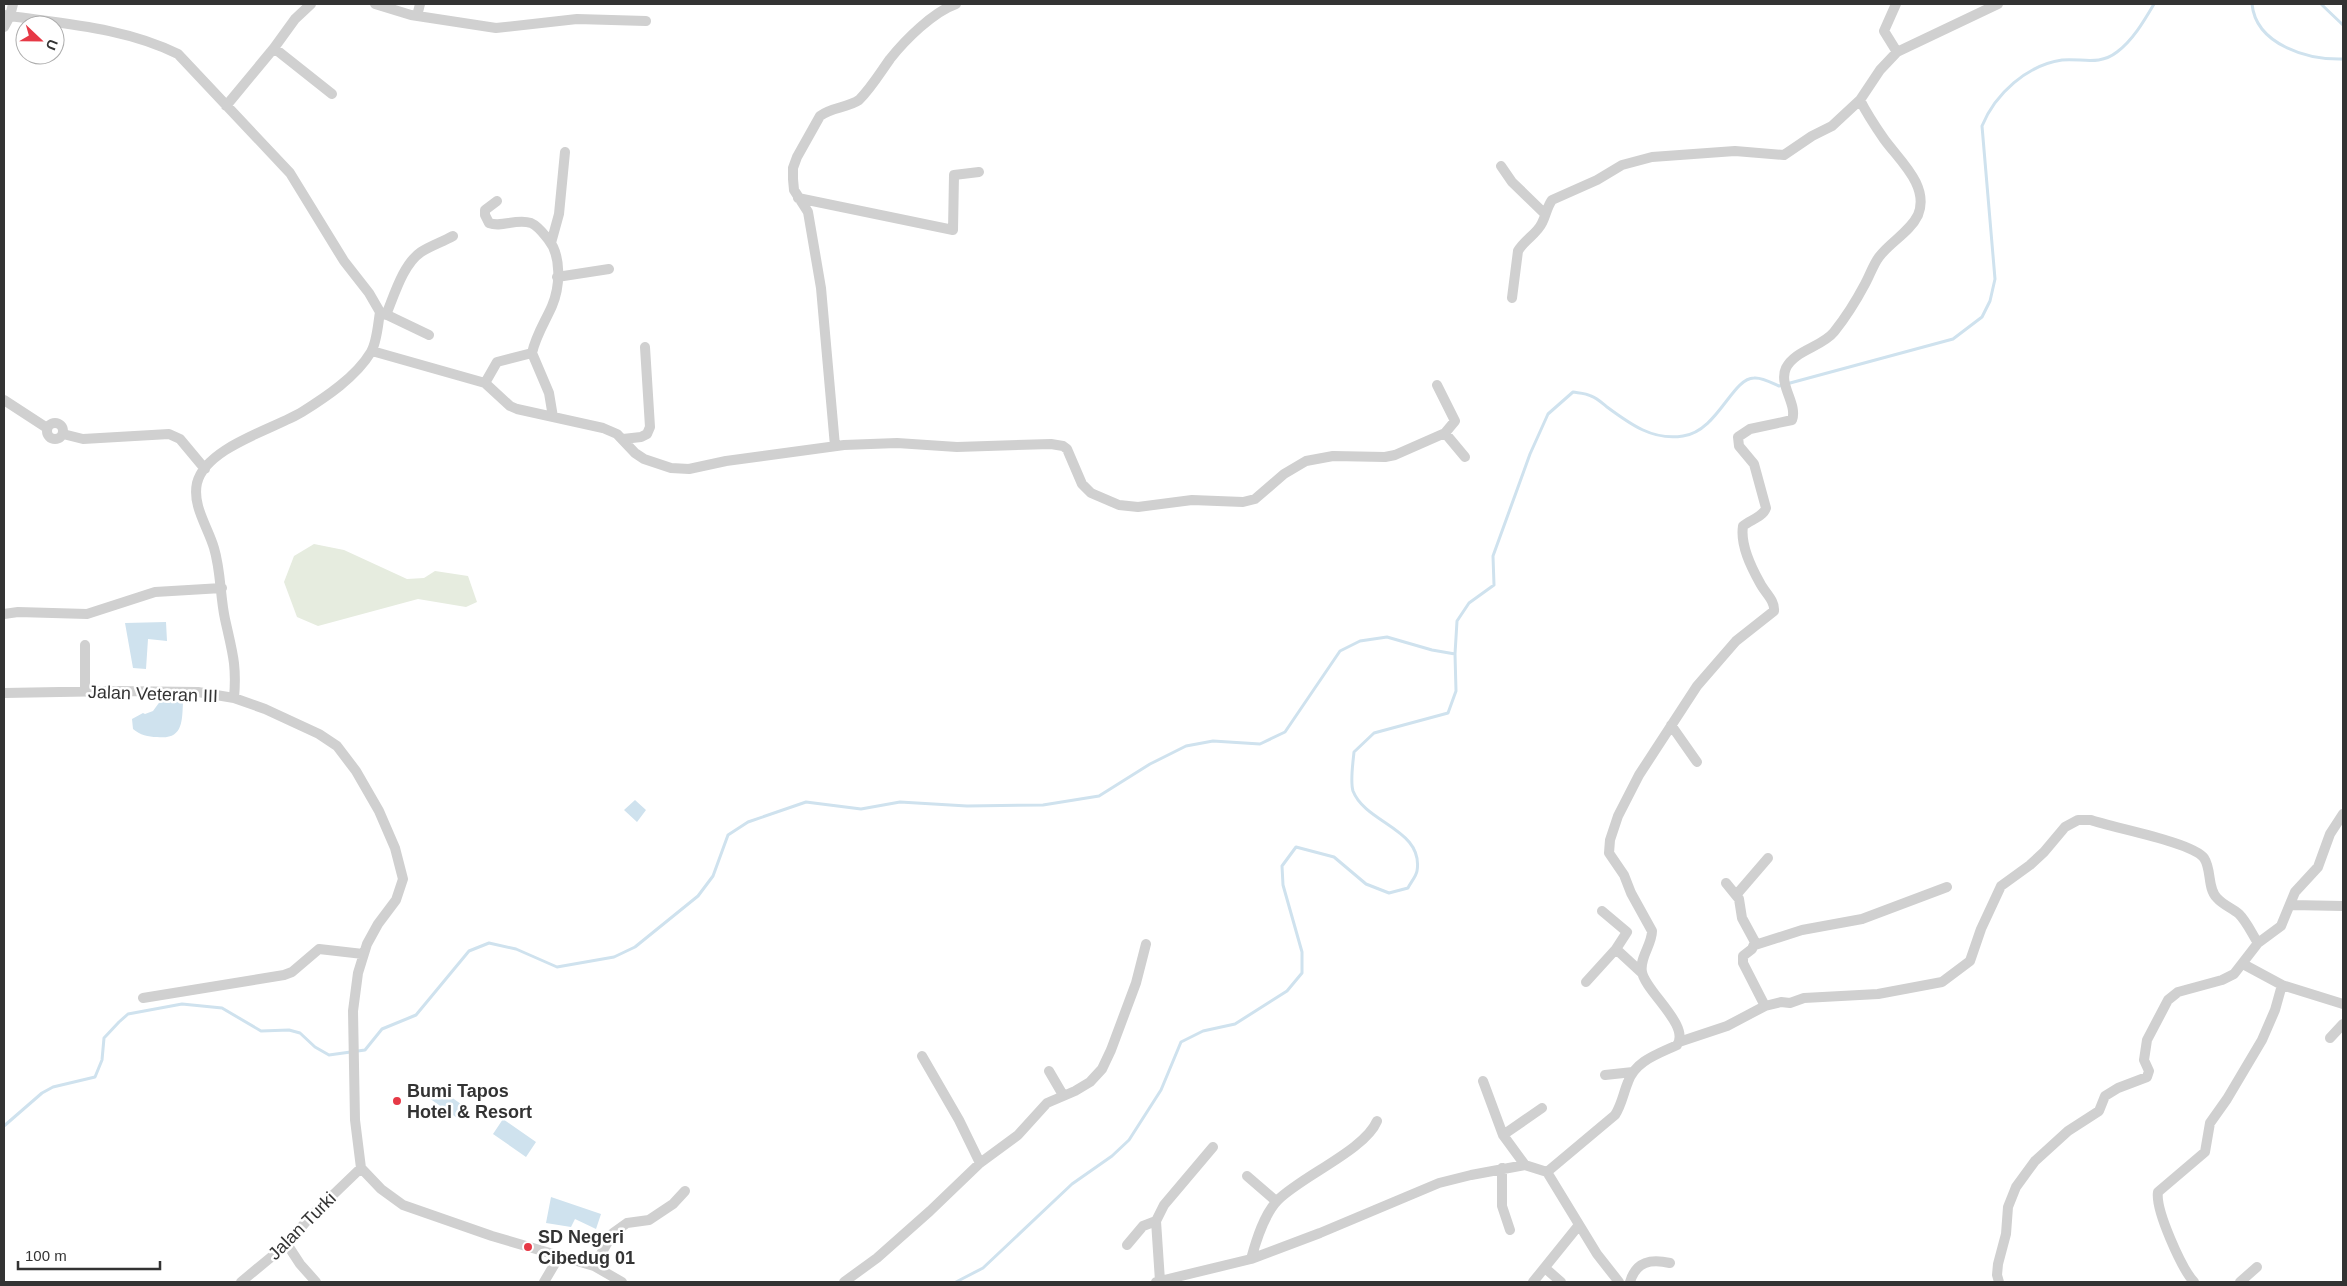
<svg xmlns="http://www.w3.org/2000/svg" width="2347" height="1286" viewBox="0 0 2347 1286" font-family="Helvetica,sans-serif">
	<style>
		.green { fill: #e6ecdf }
		.water { fill: #cfe2ee }
		.lines { fill: none; stroke-linecap: round; stroke-linejoin: round }
		.stream { stroke: #cfe2ee; stroke-width: 3 }
		.minor { stroke: #d0d0d0; stroke-width: 10 }
		.poi-dot { fill: #e63946; stroke: #fff; stroke-width: 2 }
		.labels { text-anchor: middle; stroke-width: 5; stroke-linejoin: round; paint-order: stroke }
		.street-label { font-size: 18px; fill: #333; stroke: #fff }
		.poi-label { font-size: 18px; font-weight: bold; fill: #333; stroke: #fff; text-anchor: start }
	</style>
	<rect width="100%" height="100%" fill="#fff"/>
	<path class="green" d="M 314,544 L 344,550 L 407,579 L 424,578 L 435,571 L 468,576 L 477,602 L 466,607 L 418,599 L 318,626 L 297,617 L 284,582 L 294,556 Z"/>
	<path class="water" d="M 166,622 L 167,641 L 148,639 L 146,669 L 133,668 L 125,623 Z
		M 161,700 L 183,702 C 182,722 183,740 157,737 C 148,737 140,735 133,729 L 132,719 L 143,713 L 145,714 L 153,711 Z
		M 635,800 L 646,810 L 637,822 L 624,810 Z
		M 437,1087 L 468,1109 L 460,1120 L 429,1098 Z
		M 503,1119 L 536,1142 L 526,1157 L 493,1134 Z
		M 551,1197 L 601,1214 L 596,1229 L 575,1219 L 571,1227 L 546,1223 Z"/>
	<g class="lines">
		<path class="stream" d="M 2252,4 C 2256,45 2308,60 2343,59
			M 2321,4 L 2343,25
			M 4,1126 L 42,1093 L 53,1087 L 95,1077 L 102,1060 L 104,1038 L 119,1022 L 128,1014 L 182,1004 L 222,1008 L 261,1031 L 289,1030 L 300,1033 L 315,1047 L 329,1055 L 365,1050 L 382,1029 L 416,1015 L 469,951 L 489,943 L 516,949 L 557,967 L 614,957 L 635,947 L 698,896 L 713,876 L 728,835 L 748,822 L 806,802 L 861,809 L 900,802 L 967,806 L 1043,805 L 1099,796 L 1150,764 L 1186,746 L 1213,741 L 1260,744 L 1285,732 L 1340,651 L 1360,641 L 1387,637 L 1432,650 L 1455,654
			M 956,1282 L 983,1268 L 1072,1184 L 1112,1156 L 1129,1140 L 1161,1090 L 1181,1042 L 1203,1031 L 1235,1024 L 1287,991 L 1302,973 L 1302,952 L 1283,885 L 1282,866 L 1296,847 L 1334,857 L 1366,884 L 1389,893 L 1408,888 C 1410,883 1416,877 1417,871 C 1424,829 1366,824 1353,791 C 1350,781 1353,763 1354,752 L 1374,733 L 1448,713 L 1456,691 L 1455,654 L 1457,621 L 1469,603 L 1494,585 L 1493,556 L 1530,454 L 1548,414 L 1573,392 C 1579,393 1586,393 1591,396 C 1597,398 1602,403 1607,407 C 1630,424 1653,441 1683,436 C 1718,431 1732,378 1754,378 C 1762,377 1772,383 1779,386 L 1953,339 L 1982,317 L 1990,301 L 1995,279 L 1982,126 C 1995,94 2027,65 2062,60 C 2082,58 2099,66 2117,52 C 2133,40 2144,21 2154,4"/>
		<path class="minor" d="M 13,4 L 10,16 C 66,24 126,28 178,54 L 290,173 L 344,261 L 369,293 L 380,312 C 378,324 377,342 371,352 C 356,377 326,397 302,412 C 274,429 206,447 197,483 C 192,506 208,527 214,548 C 221,571 220,596 225,619 C 232,651 237,664 234,698
			M 375,4 L 411,15 L 496,28 L 577,19 L 646,21
			M 1896,4 L 1884,31 L 1897,52
			M 4,15 L 10,16 L 4,27
			M 417,16 L 420,4
			M 274,48 L 332,94
			M 226,106 L 274,48 L 295,19 L 311,4
			M 1501,166 L 1512,182 L 1545,214
			M 798,198 L 953,230 L 954,175 L 979,172
			M 551,243 L 559,214 L 565,152
			M 557,277 L 609,269
			M 1512,298 L 1518,251 C 1524,240 1537,234 1542,223 C 1546,215 1547,207 1552,200 L 1597,180 L 1622,165 L 1652,157 L 1735,151 L 1784,155 L 1812,136 L 1832,126 L 1860,100 L 1880,70 L 1897,52 L 1998,4
			M 381,312 L 429,335
			M 386,315 C 394,296 403,264 421,252 C 430,246 442,242 453,236
			M 372,351 L 485,383 L 510,406 L 517,409 L 603,428 L 617,434 L 635,453 L 644,459 L 671,468 L 689,469 L 726,461 L 844,445 L 897,443 L 957,447 L 1051,444 L 1063,446 L 1067,449 L 1082,484 L 1091,493 L 1119,505 L 1138,507 L 1192,500 L 1243,502 L 1255,499 L 1284,474 L 1306,461 L 1333,456 L 1385,457 L 1395,455 L 1445,433 L 1455,421 L 1437,385
			M 532,353 L 549,393 L 553,417
			M 485,383 L 497,362 L 532,353 C 536,335 545,322 552,306 C 560,287 562,256 548,239 C 543,233 538,226 531,223 C 516,218 502,228 489,223 L 485,215 L 485,210 L 497,201
			M 4,400 L 47,428
			M47 431a8 8 0 1 1 16 0a8 8 0 1 1-16 0Z
			M 1445,433 L 1465,457
			M 63,434 L 83,439 L 169,434 L 180,439 L 205,469
			M 623,439 L 641,437 L 647,434 L 650,427 L 645,347
			M 835,446 L 821,288 L 808,212 L 794,190 L 793,179 L 793,168 L 797,157 L 820,116 C 832,107 847,108 859,100 C 871,88 880,73 890,59 C 905,40 933,12 956,4
			M 4,614 L 18,612 L 87,614 L 155,592 L 222,588
			M 85,691 L 85,645
			M 4,693 L 115,691 L 198,692 L 234,698 L 265,709 L 319,734 L 337,746 L 356,771 L 379,811 L 395,848 L 403,879 L 396,900 L 378,924 L 367,944 L 358,973 L 353,1011 L 355,1120 L 361,1168 L 381,1189 L 403,1205 L 492,1236 L 594,1266 L 622,1282
			M 1671,725 L 1697,762
			M 1726,883 L 1739,899 L 1742,918 L 1755,942 L 1752,949 L 1743,956 L 1743,963 L 1765,1006
			M 1737,894 L 1768,858
			M 2291,905 L 2343,906
			M 1602,911 L 1627,932 L 1616,949
			M 1755,945 L 1802,930 L 1862,919 L 1947,887
			M 1586,982 L 1616,949 L 1642,973
			M 2282,985 L 2343,1004
			M 143,998 L 284,975 L 292,972 L 319,949 L 363,954
			M 2330,1038 L 2343,1024
			M 1679,1042 L 1727,1026 L 1765,1006 L 1781,1002 L 1790,1003 L 1804,998 L 1878,994 L 1942,982 L 1970,961 L 1981,929 L 2001,886 L 2030,865 L 2044,852 L 2065,827 L 2078,820 L 2091,820 C 2113,828 2192,842 2204,858 C 2212,870 2207,888 2217,898 C 2223,905 2232,908 2239,914 C 2247,922 2252,934 2258,943
			M 922,1056 L 959,1120 L 980,1163
			M 1049,1071 L 1063,1095
			M 1605,1075 L 1633,1072
			M 1483,1081 L 1503,1135 L 1525,1165
			M 1503,1135 L 1542,1108
			M 1502,1168 L 1502,1206 L 1510,1230
			M 1547,1172 L 1615,1115 C 1622,1104 1623,1094 1628,1082 C 1635,1061 1658,1054 1677,1045 C 1691,1026 1645,991 1642,972 C 1639,958 1652,945 1652,931 L 1631,893 L 1624,875 L 1609,853 L 1610,840 L 1618,816 L 1639,775 L 1697,686 L 1736,641 L 1774,611 C 1775,600 1765,593 1760,583 C 1751,567 1740,545 1743,526 C 1750,520 1763,517 1766,508 L 1754,464 L 1739,446 L 1738,437 L 1750,429 L 1792,420 C 1798,404 1778,385 1786,368 C 1795,350 1822,347 1834,332 C 1846,317 1856,301 1865,284 C 1870,275 1873,265 1879,257 C 1890,242 1910,232 1918,215 C 1930,186 1899,160 1884,139 C 1875,126 1867,114 1860,100
			M 1247,1176 L 1276,1201
			M 287,1244 L 300,1264 L 316,1282
			M 1127,1245 L 1143,1226 L 1156,1221
			M 1251,1259 C 1256,1241 1264,1214 1278,1200 C 1302,1176 1365,1150 1377,1121
			M 594,1266 L 613,1233 L 627,1223 L 649,1220 L 673,1204 L 685,1191
			M 1545,1268 L 1561,1282
			M 1160,1281 L 1156,1221 L 1164,1205 L 1213,1147
			M 241,1282 L 287,1244 L 310,1217 L 361,1168
			M 544,1282 L 560,1255
			M 844,1282 L 877,1258 L 930,1211 L 980,1163 L 1018,1135 L 1047,1103 L 1075,1091 L 1090,1082 L 1102,1069 L 1111,1050 L 1136,983 L 1146,944
			M 1156,1282 L 1251,1259 L 1320,1233 L 1439,1183 L 1471,1175 L 1525,1165 L 1547,1172 L 1597,1254 L 1619,1282
			M 1533,1282 L 1579,1225
			M 1630,1282 C 1636,1261 1651,1259 1670,1263
			M 1999,1282 L 1997,1275 L 1998,1264 L 2006,1234 L 2008,1207 L 2016,1187 L 2035,1161 L 2068,1131 L 2099,1111 L 2105,1096 L 2118,1088 L 2147,1077 L 2149,1071 L 2144,1060 L 2147,1040 L 2168,1000 L 2178,992 L 2222,980 L 2234,974 L 2258,943 L 2281,926 L 2295,892 L 2318,867 L 2330,834 L 2343,814
			M 2194,1282 C 2182,1269 2155,1210 2158,1192 L 2205,1152 L 2210,1123 L 2227,1099 L 2262,1040 L 2275,1010 L 2282,985 L 2243,964
			M 2240,1282 L 2257,1267"/>
	</g>
	<g class="poi-dot">
		<circle cx="397" cy="1101" r="5"/>
		<circle cx="528" cy="1247" r="5"/>
	</g>
	<g class="labels">
		<g class="street-label">
			<text transform="translate(153 694) rotate(2)" y="6">Jalan Veteran III</text>
			<text transform="translate(302 1226) rotate(-45)" y="6">Jalan Turki</text>
		</g>
		<g class="poi-label">
			<text x="407" y="1097">Bumi Tapos<tspan x="407" dy="21">Hotel &amp; Resort</tspan></text>
			<text x="538" y="1243">SD Negeri<tspan x="538" dy="21">Cibedug 01</tspan></text>
		</g>
	</g>
	<rect width="2347" height="1286" fill="none" stroke="#333333" stroke-width="10"/>
	<g transform="translate(40 40) rotate(112)"><circle r="24" fill="#ffffff" stroke="#adadad"/>
	<path d="M0-4L9 19L0 12L-9 19Z" fill="#e63946"/>
	<text y="-8" font-size="14" font-weight="bold" text-anchor="middle" fill="#333333">U</text>
	</g>
	<path d="M18 1261v8h142v-8" fill="none" stroke="#333333" stroke-width="2.5"/>
	<text x="25" y="1261" font-size="15" fill="#333333" stroke="#ffffff" stroke-width="4" paint-order="stroke">100 m</text>
</svg>
